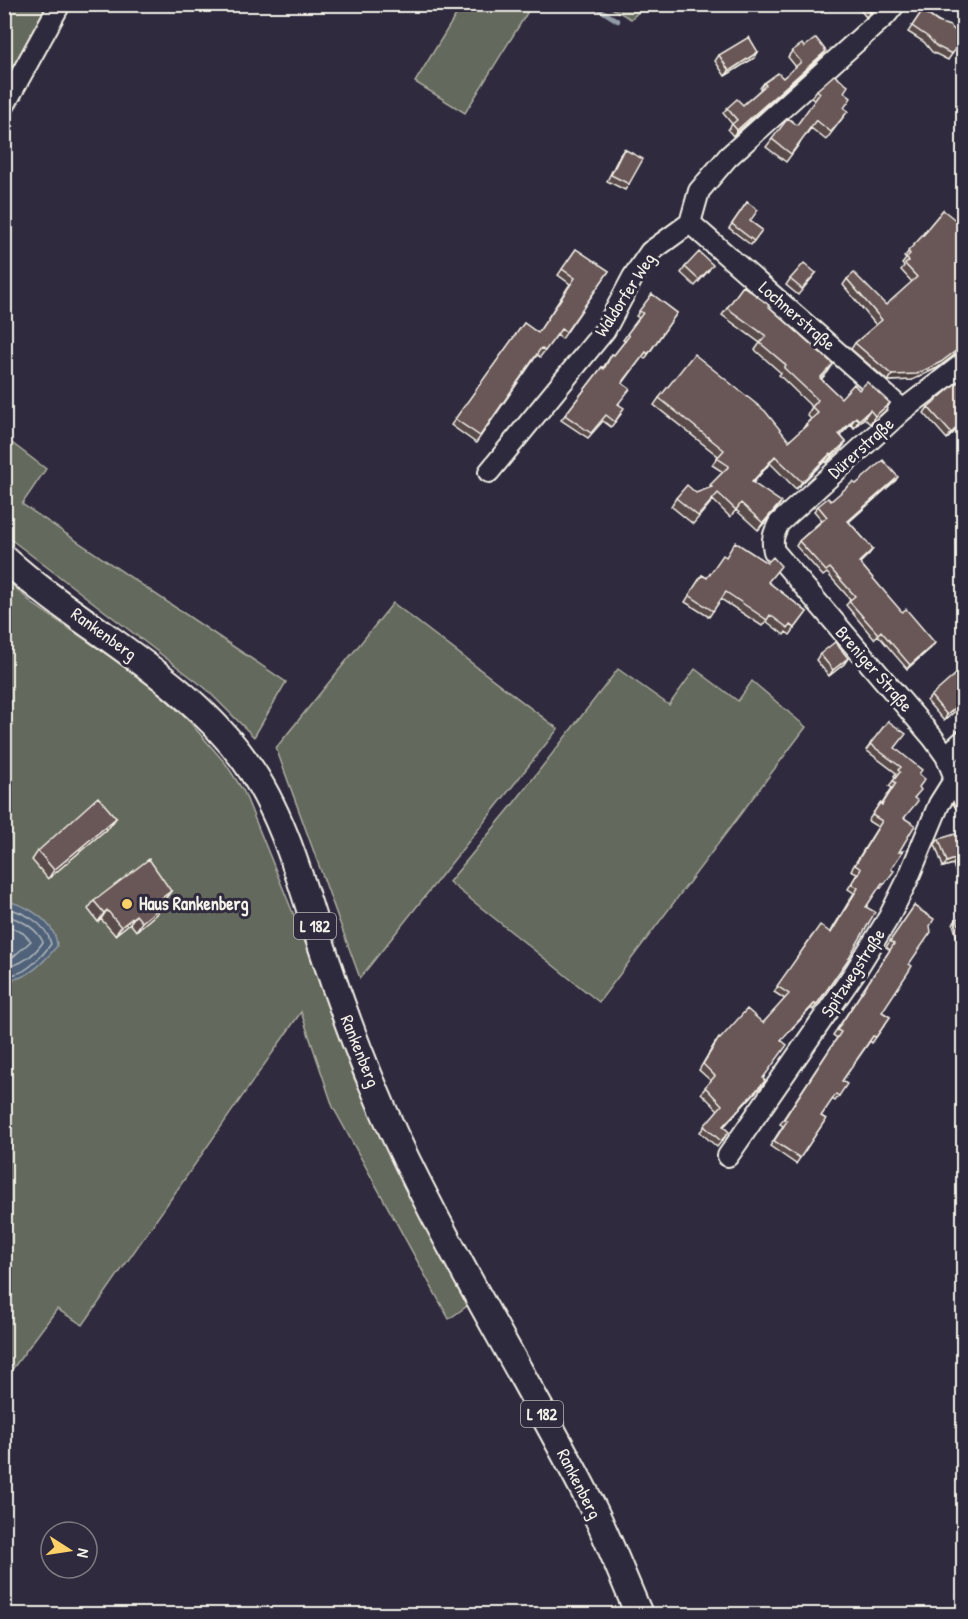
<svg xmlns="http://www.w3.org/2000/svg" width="968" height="1619" viewBox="0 0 968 1619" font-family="'Patrick Hand',sans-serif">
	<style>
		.green { fill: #64695c; stroke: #acada2; stroke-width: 1.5 }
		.water { fill: #4f627a; stroke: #919ba6; stroke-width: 1.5 }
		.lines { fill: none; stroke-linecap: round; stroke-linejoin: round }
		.shore { stroke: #b2b8bc; stroke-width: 1.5 }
		.stream { stroke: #919ba6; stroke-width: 4.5 }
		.minor-casing { stroke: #f4f1e8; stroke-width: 24 }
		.major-casing { stroke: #f4f1e8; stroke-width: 30 }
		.minor { stroke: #2f2a3d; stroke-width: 20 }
		.major { stroke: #2f2a3d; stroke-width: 26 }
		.wall { fill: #5a4b4b; stroke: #f4f1e8; stroke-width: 1.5 }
		.shaded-wall { fill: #4a3d3d; stroke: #f4f1e8; stroke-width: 1.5 }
		.building { fill: #695757; stroke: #f4f1e8; stroke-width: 1.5 }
		.poi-dot { fill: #ffd166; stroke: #2f2a3d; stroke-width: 2 }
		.labels { text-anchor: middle; stroke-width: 6; stroke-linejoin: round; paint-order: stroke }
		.shield { fill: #2f2a3d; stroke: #b9b5b5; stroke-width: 1.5 }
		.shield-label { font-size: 16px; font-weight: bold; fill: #f4f1e8 }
		.street-label { font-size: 18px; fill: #f4f1e8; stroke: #2f2a3d }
		.poi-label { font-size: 18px; font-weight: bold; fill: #f4f1e8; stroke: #2f2a3d; text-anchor: start }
	</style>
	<rect width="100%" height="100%" fill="#2f2a3d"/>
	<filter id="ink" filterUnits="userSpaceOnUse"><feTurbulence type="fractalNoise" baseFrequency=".0167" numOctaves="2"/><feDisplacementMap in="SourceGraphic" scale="12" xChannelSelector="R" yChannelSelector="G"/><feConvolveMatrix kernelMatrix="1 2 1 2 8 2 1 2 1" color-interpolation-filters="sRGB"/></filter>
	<g filter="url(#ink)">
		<path class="green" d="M 5,5 L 51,5 L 5,87 Z
			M 462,5 L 532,5 L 465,113 L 415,82 Z
			M 606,5 L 646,4 L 646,5 L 631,19 Z
			M 4,437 L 46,469 L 22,504 L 286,682 L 254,737 L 205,688 L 5,535 Z
			M 4,577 L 33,604 L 146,681 L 188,720 L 226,764 L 244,792 L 306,945 L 354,1078 L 467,1306 L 449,1319 L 333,1107 L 301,1012 L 83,1325 L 57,1309 L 5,1379 L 5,979 C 35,983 40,950 50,927 C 37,915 23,904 5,901 Z
			M 393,603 L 558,729 L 360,978 L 276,748 Z
			M 618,669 L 669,705 L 695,669 L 738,701 L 752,681 L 806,727 L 599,1002 L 449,882 L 510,808 Z"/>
		<path class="water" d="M 5,901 C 26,904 56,922 57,946 C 44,962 26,982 5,979 Z"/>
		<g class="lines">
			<path class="shore" d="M 4,907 C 23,912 47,923 51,944 C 44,954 28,972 15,974 C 12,975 8,974 4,973
				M 4,915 C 19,919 36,927 43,942 C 35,954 20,967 4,966
				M 4,924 L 23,933 L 31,941 L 13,957 L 4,957"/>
			<path class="stream" d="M 591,4 L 618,21"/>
			<defs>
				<path id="minor" d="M 4,106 L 60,4
					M 690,223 L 903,410
					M 964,363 L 903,410 L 779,523 C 774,533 771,540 774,551 L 933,738 L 946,756 L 964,800
					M 489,472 L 605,330 L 633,277 L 650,252 L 690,223 L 699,191 L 728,157 L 886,15 L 895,4
					M 946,756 L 964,740
					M 728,1156 L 855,972 L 889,917 L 907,881 L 939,804 L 956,777"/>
				<path id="major" d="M 4,558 C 82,629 182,674 245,761 C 284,814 302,886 322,947 C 343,1012 366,1073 395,1136 C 454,1262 528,1380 591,1504 C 609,1540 623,1578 639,1614"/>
			</defs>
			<use href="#minor" class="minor-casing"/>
			<use href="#major" class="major-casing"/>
			<use href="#minor" class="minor"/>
			<use href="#major" class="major"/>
		</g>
		<path class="wall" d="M 813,4 L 830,4 L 822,13 Z
			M 867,4 L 878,4 L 866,17 L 861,11 Z
			M 922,11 L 963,38 L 948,60 L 932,52 L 924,42 L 908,32 Z
			M 804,47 L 822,56 L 733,136 L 728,130 L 732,124 L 723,113 L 727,108 L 743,105 L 761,89 L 760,88 L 764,83 L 783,78 L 796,67 L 788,57 L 792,51 Z
			M 758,52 L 754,58 L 725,76 L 715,61 L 719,55 Z
			M 817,90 L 844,92 L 844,108 L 848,111 L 826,140 L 811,128 L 786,162 L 766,147 L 772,139 L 797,125 L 815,101 L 811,98 Z
			M 624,149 L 629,184 L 625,190 L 607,181 L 620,155 Z
			M 747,202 L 750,221 L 762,230 L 751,245 L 729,228 Z
			M 943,210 L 953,356 L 937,368 L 912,380 L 888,381 L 851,349 L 855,343 L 876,325 L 843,285 L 847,279 L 886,305 L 912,282 L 901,270 L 904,266 L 902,264 L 906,259 L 904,257 L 923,235 L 922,235 L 927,229 Z
			M 576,249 L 609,271 L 562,339 L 557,335 L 540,357 L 537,355 L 476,443 L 451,425 L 524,323 L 538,333 L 570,284 L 558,275 Z
			M 685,267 L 709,270 L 695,286 L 681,273 Z
			M 816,273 L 798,295 L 786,285 L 790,279 Z
			M 743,286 L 833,364 L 821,379 L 841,398 L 859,390 L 890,403 L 885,411 L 870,424 L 864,418 L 854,428 L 851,424 L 840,435 L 846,442 L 841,449 L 826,463 L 825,461 L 796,489 L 770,463 L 753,483 L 776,510 L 758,530 L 736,510 L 730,517 L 713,500 L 693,524 L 671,506 L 676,498 L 696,493 L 708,489 L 723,472 L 712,465 L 718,456 L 654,405 L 659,398 L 789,441 L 802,430 L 806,424 L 811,419 L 807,415 L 812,407 L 779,375 L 781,373 L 755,350 L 760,343 L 722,315 Z
			M 652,294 L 677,313 L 645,359 L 642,357 L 623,383 L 619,404 L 621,414 L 611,427 L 603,421 L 588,438 L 561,420 L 602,367 L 603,368 L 612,354 L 614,355 L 625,341 L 623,340 L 639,318 L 636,316 Z
			M 928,407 L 963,424 L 947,439 L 924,413 Z
			M 895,481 L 849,522 L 873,549 L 869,554 L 860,563 L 931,648 L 907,669 L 878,635 L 874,639 L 846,605 L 851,600 L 827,573 L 823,576 L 796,546 L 799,541 L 822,520 L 814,511 L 818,506 L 831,501 L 856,484 Z
			M 702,575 L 707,578 L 768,582 L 807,612 L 790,635 L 786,632 L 784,635 L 766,621 L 762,626 L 721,599 L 709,617 L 685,602 Z
			M 820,654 L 848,658 L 844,664 L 829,676 L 816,660 Z
			M 931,696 L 963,704 L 944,721 L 927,701 Z
			M 888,721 L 895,748 L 919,774 L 919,788 L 904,819 L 899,852 L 881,888 L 878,888 L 866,907 L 847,961 L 813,1010 L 811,1008 L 781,1040 L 763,1079 L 761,1086 L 723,1127 L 725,1137 L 717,1147 L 700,1132 L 718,1110 L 701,1093 L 711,1081 L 699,1070 L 715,1043 L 720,1039 L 763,1023 L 785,999 L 774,992 L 812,936 L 830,933 L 854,893 L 848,889 L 857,874 L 851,870 L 878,827 L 868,821 L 880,803 L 882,804 L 892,788 L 889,786 L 896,777 L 894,776 L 896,773 L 866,750 Z
			M 116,818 L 110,826 L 48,879 L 32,860 L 38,851 Z
			M 963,838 L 963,897 L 953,864 L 943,867 L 935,844 L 939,839 Z
			M 171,891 L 165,899 L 160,903 L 156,914 L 136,931 L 130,923 L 115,935 L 101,919 L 98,922 L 88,909 L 94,901 Z
			M 914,906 L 909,964 L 882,1012 L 890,1017 L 872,1043 L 870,1041 L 842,1081 L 839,1096 L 835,1101 L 832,1099 L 821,1116 L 826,1119 L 796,1164 L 770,1146 L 783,1126 L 780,1124 L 837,1038 L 833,1035 L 890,950 L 886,947 Z
			M 963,916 L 963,957 L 953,924 L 957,919 Z
			M 963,962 L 963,982 L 959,968 Z"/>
		<path class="shaded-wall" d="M 826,51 L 822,56 L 733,136 L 737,130 Z
			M 758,52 L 754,58 L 725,76 L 729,71 Z
			M 963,343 L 953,356 L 937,368 L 912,380 L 888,381 L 892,375 Z
			M 833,364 L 828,372 L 815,386 L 820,378 Z
			M 890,403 L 885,411 L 870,424 L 875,416 Z
			M 870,410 L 864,418 L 854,428 L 859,420 Z
			M 856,417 L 851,424 L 834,442 L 839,434 Z
			M 963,422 L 963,424 L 947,439 L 951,433 Z
			M 846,442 L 841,449 L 826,463 L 832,455 Z
			M 830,454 L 825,461 L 796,489 L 802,482 Z
			M 775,456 L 770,463 L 747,490 L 752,482 Z
			M 898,477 L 895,481 L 844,525 L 848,521 Z
			M 781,502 L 776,510 L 758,530 L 763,523 Z
			M 873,549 L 869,554 L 855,567 L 859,562 Z
			M 935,643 L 931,648 L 907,669 L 910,665 Z
			M 848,658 L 844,664 L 829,676 L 833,670 Z
			M 963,701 L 963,704 L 944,721 L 947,715 Z
			M 116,818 L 110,826 L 48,879 L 54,870 Z
			M 957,858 L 953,864 L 943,867 L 947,862 Z
			M 882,883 L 885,883 L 881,888 L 878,888 Z
			M 171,891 L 165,899 L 152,909 L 158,901 Z
			M 162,906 L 156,914 L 136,931 L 142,922 Z
			M 107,910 L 101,919 L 98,922 L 104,913 Z
			M 136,915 L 130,923 L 115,935 L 121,927 Z
			M 815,1003 L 811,1008 L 777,1045 L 781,1040 Z
			M 765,1081 L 761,1086 L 719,1132 L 723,1126 Z"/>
		<path class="building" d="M 867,4 L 877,4 L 870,12 L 864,7 Z
			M 922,11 L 938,22 L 950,26 L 963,38 L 952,54 L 936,46 L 928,37 L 912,26 Z
			M 749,37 L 758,52 L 729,71 L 719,55 Z
			M 816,38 L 826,51 L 737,130 L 732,124 L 737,120 L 727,108 L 737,99 L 743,105 L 766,85 L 764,83 L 778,73 L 783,78 L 801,62 L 792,51 L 802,44 L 804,47 Z
			M 834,75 L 848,86 L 844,92 L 851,98 L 844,108 L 848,111 L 831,132 L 816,120 L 791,154 L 772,139 L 788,118 L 797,125 L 820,93 L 817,90 Z
			M 624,149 L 643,159 L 629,184 L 611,175 Z
			M 747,202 L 758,210 L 750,221 L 762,230 L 754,241 L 732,224 Z
			M 943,210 L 963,226 L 963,342 L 957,350 L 941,362 L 917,374 L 892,375 L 855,343 L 882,320 L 847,279 L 854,273 L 886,305 L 917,277 L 905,264 L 909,261 L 906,258 L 910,254 L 908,251 L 928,230 L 927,229 Z
			M 576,249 L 609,271 L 566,332 L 561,329 L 545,351 L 541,348 L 480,436 L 455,419 L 524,323 L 538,333 L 575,278 L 562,269 Z
			M 699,252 L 713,265 L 699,280 L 685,267 Z
			M 804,263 L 816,273 L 802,289 L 790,279 Z
			M 743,286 L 769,305 L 768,306 L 833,364 L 820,378 L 841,398 L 854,384 L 859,390 L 867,382 L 890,403 L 875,416 L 870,410 L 859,420 L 856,417 L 839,434 L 846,442 L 832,455 L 830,454 L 802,482 L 775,456 L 752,482 L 781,502 L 763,523 L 741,503 L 736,510 L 718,493 L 698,516 L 676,498 L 687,485 L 696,493 L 712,487 L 710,485 L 729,466 L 717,458 L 724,450 L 659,398 L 694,354 L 765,411 L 789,441 L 807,425 L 806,424 L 818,413 L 812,407 L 818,400 L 784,368 L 786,365 L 760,343 L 766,336 L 727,308 Z
			M 652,294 L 677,313 L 648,354 L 646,352 L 622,383 L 630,389 L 618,404 L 624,408 L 615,422 L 606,415 L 591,433 L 565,415 L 602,367 L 604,369 L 612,354 L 614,355 L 629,336 L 627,334 L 643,313 L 639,311 Z
			M 961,379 L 963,383 L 963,422 L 951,433 L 928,407 Z
			M 883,460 L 898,477 L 848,521 L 873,549 L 859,562 L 902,612 L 906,609 L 935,643 L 910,665 L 881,631 L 878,634 L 849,601 L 855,596 L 830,568 L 826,571 L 799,541 L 827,517 L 818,506 L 828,498 L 831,501 L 853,482 L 856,484 Z
			M 735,542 L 767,563 L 773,557 L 781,566 L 768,582 L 807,612 L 795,628 L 790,625 L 788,628 L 770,615 L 767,620 L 726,592 L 713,611 L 689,595 L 702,575 L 707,578 L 723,555 L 726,557 Z
			M 835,642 L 848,658 L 833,670 L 820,654 Z
			M 963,668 L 963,701 L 947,715 L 931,696 Z
			M 888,721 L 906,734 L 895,748 L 922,770 L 919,774 L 925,779 L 919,787 L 921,790 L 914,798 L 918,801 L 904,818 L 915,825 L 899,852 L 903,851 L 891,869 L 894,871 L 885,883 L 882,883 L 866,907 L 875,912 L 847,961 L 817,1004 L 815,1003 L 781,1040 L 787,1045 L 763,1078 L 765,1081 L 723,1126 L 729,1132 L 721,1141 L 704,1126 L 722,1105 L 705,1087 L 715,1076 L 703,1064 L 719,1038 L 720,1039 L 747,1009 L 763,1023 L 789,994 L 777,986 L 820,925 L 831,933 L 858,888 L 852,884 L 861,869 L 855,865 L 882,821 L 872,815 L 880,803 L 882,805 L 896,783 L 893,781 L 900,772 L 898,770 L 901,767 L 870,744 Z
			M 98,797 L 116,818 L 54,870 L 38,851 Z
			M 962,832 L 963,838 L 963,878 L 957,858 L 947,862 L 939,839 Z
			M 149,859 L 171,891 L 158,901 L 162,906 L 142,922 L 136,915 L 121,927 L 107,910 L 104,913 L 94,901 Z
			M 914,906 L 934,919 L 930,926 L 931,932 L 909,964 L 912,966 L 909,971 L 882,1012 L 890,1017 L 876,1037 L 873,1036 L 842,1081 L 847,1084 L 839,1096 L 836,1094 L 821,1116 L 826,1119 L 800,1158 L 774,1141 L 787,1121 L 784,1119 L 841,1032 L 837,1030 L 894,944 L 890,941 Z
			M 963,916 L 963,939 L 957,919 Z"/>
	</g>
	<circle class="poi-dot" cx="127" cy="904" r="6"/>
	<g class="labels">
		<g class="shield">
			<rect x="294" y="913" width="42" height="26" rx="4.5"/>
			<rect x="521" y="1401" width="42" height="26" rx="4.5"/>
		</g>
		<g class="shield-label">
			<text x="315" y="932">L 182</text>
			<text x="542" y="1420">L 182</text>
		</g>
		<g class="street-label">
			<text transform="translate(625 295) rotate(-57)" y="6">Waldorfer Weg</text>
			<text transform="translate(797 316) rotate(41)" y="6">Lochnerstraße</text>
			<text transform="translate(861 448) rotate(-42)" y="6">Dürerstraße</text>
			<text transform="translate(104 634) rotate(36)" y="6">Rankenberg</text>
			<text transform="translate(874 669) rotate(49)" y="6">Breniger Straße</text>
			<text transform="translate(853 973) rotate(-57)" y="6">Spitzwegstraße</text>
			<text transform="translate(360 1051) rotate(68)" y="6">Rankenberg</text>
			<text transform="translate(579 1484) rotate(63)" y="6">Rankenberg</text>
		</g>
		<g class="poi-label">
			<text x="139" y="910">Haus Rankenberg</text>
		</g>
	</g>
	<rect width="968" height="1619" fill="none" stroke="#2f2a3d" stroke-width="24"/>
	<rect x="12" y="12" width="944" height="1595" fill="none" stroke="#f4f1e8" stroke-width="2" filter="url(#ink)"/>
	<g transform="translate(69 1550) rotate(102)"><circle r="28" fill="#2f2a3d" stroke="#7e7a81" stroke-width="1.5"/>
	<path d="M0-4.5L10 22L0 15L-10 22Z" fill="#ffd166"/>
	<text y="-9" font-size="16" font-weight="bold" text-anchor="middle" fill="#f4f1e8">N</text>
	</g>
</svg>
